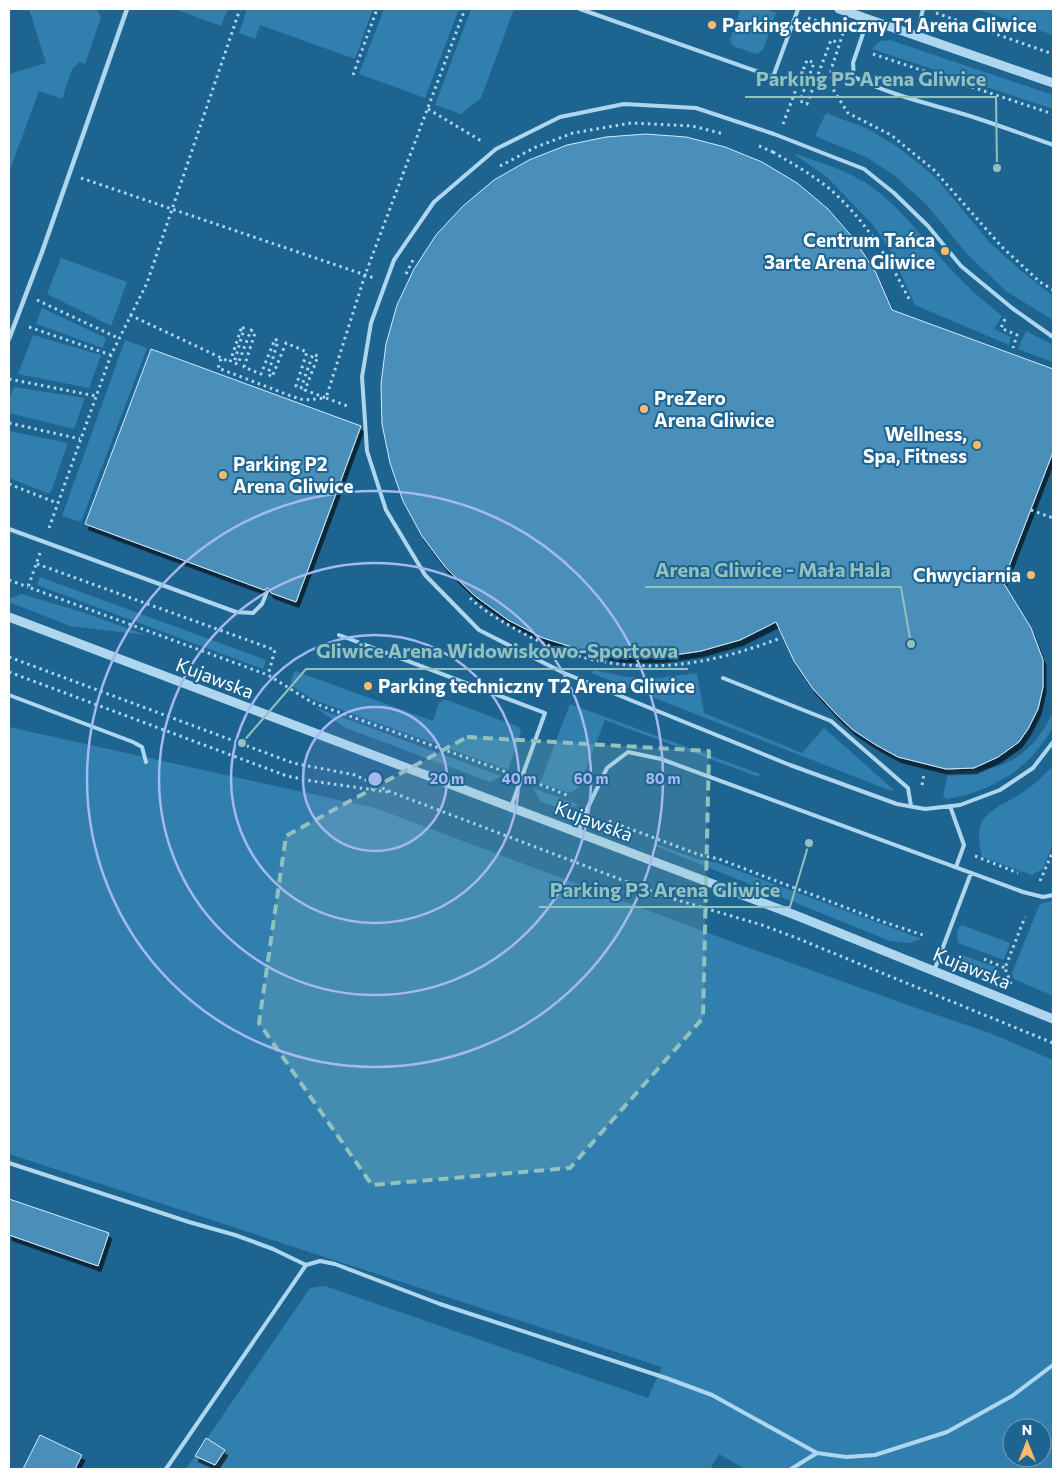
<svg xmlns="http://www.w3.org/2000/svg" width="1062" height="1478" viewBox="0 0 1062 1478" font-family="Commissioner,sans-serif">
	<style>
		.green { fill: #317fae; fill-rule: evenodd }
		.building { fill: #4a8fb9; stroke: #d4ebfa; filter: url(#shadow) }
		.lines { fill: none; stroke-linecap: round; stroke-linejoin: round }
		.path { stroke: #aed6ee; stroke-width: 3; stroke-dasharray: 2.5 4; stroke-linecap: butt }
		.service { stroke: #aed6ee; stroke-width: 4 }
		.pedestrian { stroke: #aed6ee; stroke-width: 4.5 }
		.tertiary { stroke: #aed6ee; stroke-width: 9 }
		.marked { fill: #93c1be; fill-opacity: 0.2; stroke: #93c1be; stroke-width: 4; stroke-dasharray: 10 6; stroke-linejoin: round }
		.ring { fill: none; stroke: #a5b8ef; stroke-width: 2.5 }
		.poi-dot { fill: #fdba6d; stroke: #1e6491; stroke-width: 2 }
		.labels { text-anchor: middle; stroke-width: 4; stroke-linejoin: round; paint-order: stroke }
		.poi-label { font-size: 19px; font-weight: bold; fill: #fff; stroke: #1e6491; text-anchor: start }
		.street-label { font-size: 19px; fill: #fff; stroke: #1e6491 }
		.centre { fill: #a5b8ef; stroke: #1e6491; stroke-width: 2.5 }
		.ring-label { font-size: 15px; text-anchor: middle; font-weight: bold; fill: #a5b8ef; stroke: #1e6491; stroke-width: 4; stroke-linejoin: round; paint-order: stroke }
		.leader { fill: none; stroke: #93c1be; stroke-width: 2 }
		.callout-dot { fill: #93c1be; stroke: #1e6491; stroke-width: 2 }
		.callout-label { font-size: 20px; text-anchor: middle; font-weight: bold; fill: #93c1be; stroke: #1e6491; stroke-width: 4; stroke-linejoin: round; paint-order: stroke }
	</style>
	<defs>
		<filter id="shadow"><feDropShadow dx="3" dy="5.5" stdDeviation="0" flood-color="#0009"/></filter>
	</defs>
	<rect width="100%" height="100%" fill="#1e6491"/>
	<path class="green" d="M 29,9 L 96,9 L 101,17 L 85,64 L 79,62 L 72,69 L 62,99 L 39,91 L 9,172 L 9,74 L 46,63 Z
		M 175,9 L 228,9 L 221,26 Z
		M 247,9 L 373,9 L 355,59 L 260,25 L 255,39 L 239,33 Z
		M 384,9 L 459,9 L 425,98 L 359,74 Z
		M 471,9 L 514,9 L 481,98 L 461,114 L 435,105 Z
		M 735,9 L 766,9 L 776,13 L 763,50 L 756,54 L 733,46 L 730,40 L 740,11 Z
		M 977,9 L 1053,9 L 1053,35 Z
		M 890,40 L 1053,95 L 1053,109 L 872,49 L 880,41 Z
		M 826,113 L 868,129 L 896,146 L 921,165 L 938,180 L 990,243 L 1019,269 L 1053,296 L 1053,320 L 1006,291 L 968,255 L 927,205 L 894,175 L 866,157 L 815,136 Z
		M 793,153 C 816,161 840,168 861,180 C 904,206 929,249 964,283 C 976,295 989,305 1002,316 L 994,329 L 1011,337 L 1009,345 L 915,305 L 892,254 L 874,226 L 828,178 Z
		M 61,258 L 127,282 L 111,326 L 47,294 Z
		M 42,308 L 106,338 L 103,348 L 36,324 Z
		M 1026,331 L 1053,345 L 1053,362 L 1018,349 Z
		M 33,335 L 101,355 L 89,388 L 18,374 Z
		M 125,340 L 147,348 L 81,522 L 62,516 Z
		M 14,387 L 85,398 L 74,429 L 9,413 L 9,400 Z
		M 9,431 L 68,443 L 50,494 L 9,478 Z
		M 40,577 L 266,660 L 263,669 L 37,585 Z
		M 21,594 L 82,612 L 146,635 L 70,626 L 9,602 L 9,599 Z
		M 594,670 L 628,677 L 659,678 L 697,673 L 704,713 L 802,753 L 824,728 L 894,790 L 891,791 L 591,673 Z
		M 295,671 L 433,721 L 439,703 L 443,700 L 447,700 L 519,727 L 521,732 L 508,770 L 314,700 L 292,686 L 291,680 Z
		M 570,704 L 760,774 L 759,777 L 605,720 L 579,787 L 570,793 L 540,783 Z
		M 314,707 L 501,776 L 490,782 L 346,728 Z
		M 1053,712 C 1053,716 1054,720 1053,724 C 1052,730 1048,736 1044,741 C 1023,773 985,793 947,799 L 943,796 L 949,770 C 1000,775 1031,758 1053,712 Z
		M 9,727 L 375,808 L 719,937 L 916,1008 L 990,1033 L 1053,1060 L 1053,1469 L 745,1469 L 719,1454 L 710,1469 L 186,1469 L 310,1288 L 325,1286 L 648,1398 L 662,1367 L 9,1154 ZM 1012,1428 L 1042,1428 L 1042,1458 L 1012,1458 Z
		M 1053,766 L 1053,843 L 1043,869 L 1032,875 L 982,857 C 972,814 989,813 1020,794 C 1032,787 1043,776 1053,766 Z
		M 533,788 L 579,805 L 564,810 L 540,801 Z
		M 653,845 L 659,845 L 696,859 L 718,863 L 922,939 L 908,943 L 890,941 Z
		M 1053,901 L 1053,996 L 1014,979 L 1012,973 L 1040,904 Z
		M 962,925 L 1010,943 L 1004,960 L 958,943 L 957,933 L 959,927 Z
		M 960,954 L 995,967 L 1000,974 L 996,983 C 981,977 966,971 960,954 Z"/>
	<path class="building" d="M 646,134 L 686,137 L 725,147 L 762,162 L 797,183 L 828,209 L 854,239 L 876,273 L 892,310 L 1053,369 L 1053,452 L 1003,582 L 1031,628 L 1043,660 L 1043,687 L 1038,709 L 1028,729 L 1019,742 L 998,757 L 974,768 L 946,769 L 898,757 L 876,745 L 853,730 L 838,716 L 813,689 L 794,661 L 776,622 L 740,640 L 701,651 L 661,657 L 621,657 L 582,650 L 543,638 L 508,620 L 475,596 L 446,568 L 422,536 L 403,501 L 390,463 L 382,424 L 381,384 L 386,344 L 397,305 L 414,269 L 436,235 L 463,206 L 494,180 L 529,160 L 567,145 L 606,137 Z
		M 151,349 L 361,426 L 296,602 L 271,593 L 268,588 L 264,590 L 85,524 Z
		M 9,1199 L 109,1233 L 98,1266 L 9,1235 Z
		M 40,1435 L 82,1455 L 75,1469 L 23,1469 Z
		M 206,1438 L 225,1450 L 215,1465 L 195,1456 Z"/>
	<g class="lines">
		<path class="path" d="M 936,13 L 1053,54
			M 808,18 L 831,25
			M 841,29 L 844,30 L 831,70 L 834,91 L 848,113 L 891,135 L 934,170 L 1002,247 L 1040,282 L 1053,290
			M 873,54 L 1053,114
			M 353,75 L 377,9
			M 428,109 L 483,142
			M 783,124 L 807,60 L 814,63 L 800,101 L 807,104 L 831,40 L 839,43
			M 759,146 L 773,152 L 774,149
			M 773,152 C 793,164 813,175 831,190 C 865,220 889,259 909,299
			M 500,166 L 536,147 L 573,133 L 631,123 L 692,126 L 724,134
			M 81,178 L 374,278
			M 406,274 L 413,260
			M 37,300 L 118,338
			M 130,315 L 230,362 L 242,326 L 244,329 L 234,363 L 238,364 L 251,330 L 255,333 L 244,367 L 261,374 L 275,339 L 278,341 L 268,374 L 272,377 L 286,343 L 307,352 L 296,386 L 301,388 L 313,354 L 318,356 L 305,390 L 326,398 L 365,275 L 465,9
			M 1005,319 L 1001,328 L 1017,335 L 1013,348
			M 29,327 L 111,355
			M 221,359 L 218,368 L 291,396 L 304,400 L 326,398 L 350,407
			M 9,379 L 96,396
			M 9,423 L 80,439
			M 9,484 L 57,503
			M 1031,510 L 1053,518
			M 49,528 L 111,355 L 147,283 L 240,9
			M 40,553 L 28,587 L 268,675 L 313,703 L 509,773
			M 37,564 L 275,650 L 268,675
			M 9,580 L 28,587
			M 470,598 C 485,612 503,622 521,632 C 607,679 688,673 778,639
			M 9,657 L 293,763 L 355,775 L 391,792 L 667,897 L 762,925 L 794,937 L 1053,1043
			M 9,672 L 287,776 L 312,781 L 388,792
			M 534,782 L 569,796
			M 922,785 L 924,774
			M 609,821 L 700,855 L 719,859 L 881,921 L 923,935
			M 975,856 L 1018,873
			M 1040,881 L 1053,851
			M 984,959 L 1005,968
			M 1011,984 L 1005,968 L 1025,917"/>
		<path class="service" d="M 580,9 L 773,77 L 798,9
			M 868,19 L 853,63 L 854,77 C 890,95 931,104 970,116 C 998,125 1025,135 1053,145
			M 917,34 L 923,9
			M 1053,337 L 1012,308 L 961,266 L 928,226 L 894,193 L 864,169 L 774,134 L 696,108 L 624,104 L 560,117 L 496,149 L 434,202 L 394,260 L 371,323 L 362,377 L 367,451 L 386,510 L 425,575 L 479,630 L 564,673 L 790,765 L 897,804 L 925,809 L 960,805 L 1000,790 L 1033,768 L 1053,742
			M 9,529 L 236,612 L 253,613 L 262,604 L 267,592
			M 339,635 L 545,713 L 511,807
			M 723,678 L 831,721 L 908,788 L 911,806
			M 9,695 L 133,742 L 142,747 L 146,762
			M 950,806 L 964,845 L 956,867
			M 578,833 L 588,807 L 607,768 L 628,752 L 661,759 L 1023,892 L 1043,897 L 1053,895
			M 934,971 L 971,873
			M 9,1163 L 189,1222 L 235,1235 L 273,1249 L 306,1265
			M 166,1469 L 306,1265 L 320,1261 L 335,1264 L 440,1304 L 666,1378 L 712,1395 L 817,1453 L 846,1457 L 875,1455 L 947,1432 L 1012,1396 L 1053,1365
			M 791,1469 L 817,1453"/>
		<path class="pedestrian" d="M 9,339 L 42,252 L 127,9"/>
		<path class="tertiary" d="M 839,9 L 1053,83
			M 9,617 L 795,915 L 1053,1019"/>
	</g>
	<path class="marked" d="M 467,737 L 709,751 L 703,1018 L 570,1168 L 372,1185 L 259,1023 L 286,836 Z"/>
	<circle cx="375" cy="779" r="72" fill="#a5b8ef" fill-opacity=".12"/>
	<g class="ring">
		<circle cx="375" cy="779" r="72"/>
		<circle cx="375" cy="779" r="144"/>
		<circle cx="375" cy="779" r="216"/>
		<circle cx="375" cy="779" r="288"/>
	</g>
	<g class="poi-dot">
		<circle cx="712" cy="25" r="5"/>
		<circle cx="945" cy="251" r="5"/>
		<circle cx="644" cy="409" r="5"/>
		<circle cx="977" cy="445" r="5"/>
		<circle cx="223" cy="475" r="5"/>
		<circle cx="1031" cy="575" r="5"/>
		<circle cx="368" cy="686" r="5"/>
	</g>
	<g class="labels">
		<g class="poi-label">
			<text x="722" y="32">Parking techniczny T1 Arena Gliwice</text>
			<text x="935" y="247" text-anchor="end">Centrum Tańca<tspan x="935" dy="22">3arte Arena Gliwice</tspan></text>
			<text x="654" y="405">PreZero<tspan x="654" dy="22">Arena Gliwice</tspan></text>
			<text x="967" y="441" text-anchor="end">Wellness,<tspan x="967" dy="22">Spa, Fitness</tspan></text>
			<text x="233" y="471">Parking P2<tspan x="233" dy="22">Arena Gliwice</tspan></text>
			<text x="1021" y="582" text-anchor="end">Chwyciarnia</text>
			<text x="378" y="693">Parking techniczny T2 Arena Gliwice</text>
		</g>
		<g class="street-label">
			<text transform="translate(215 678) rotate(21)" y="7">Kujawska</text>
			<text transform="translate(594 821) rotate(21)" y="7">Kujawska</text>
			<text transform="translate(972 968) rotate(22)" y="7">Kujawska</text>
		</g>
	</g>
	<circle cx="375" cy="779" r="8" class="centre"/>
	<g class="ring-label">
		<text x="447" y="784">20 m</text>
		<text x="519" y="784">40 m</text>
		<text x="591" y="784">60 m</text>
		<text x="663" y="784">80 m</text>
	</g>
	<path class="leader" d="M997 168L996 97H745M911 644L901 587H645M242 743L306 669H688M809 843L790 907H539"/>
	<g class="callout-dot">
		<circle cx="997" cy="168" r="5"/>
		<circle cx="911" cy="644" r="5"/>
		<circle cx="242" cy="743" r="5"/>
		<circle cx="809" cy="843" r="5"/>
	</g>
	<g class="callout-label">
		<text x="871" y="86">Parking P5 Arena Gliwice</text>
		<text x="773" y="577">Arena Gliwice - Mała Hala</text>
		<text x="497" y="658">Gliwice Arena Widowiskowo-Sportowa</text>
		<text x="665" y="897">Parking P3 Arena Gliwice</text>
	</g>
	<rect width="1062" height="1478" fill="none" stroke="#ffffff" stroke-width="20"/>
	<g transform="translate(1027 1443)"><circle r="24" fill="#1e6491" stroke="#78a2bd"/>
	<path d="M0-4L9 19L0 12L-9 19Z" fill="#fdba6d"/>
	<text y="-8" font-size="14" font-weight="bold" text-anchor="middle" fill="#ffffff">N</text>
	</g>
</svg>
